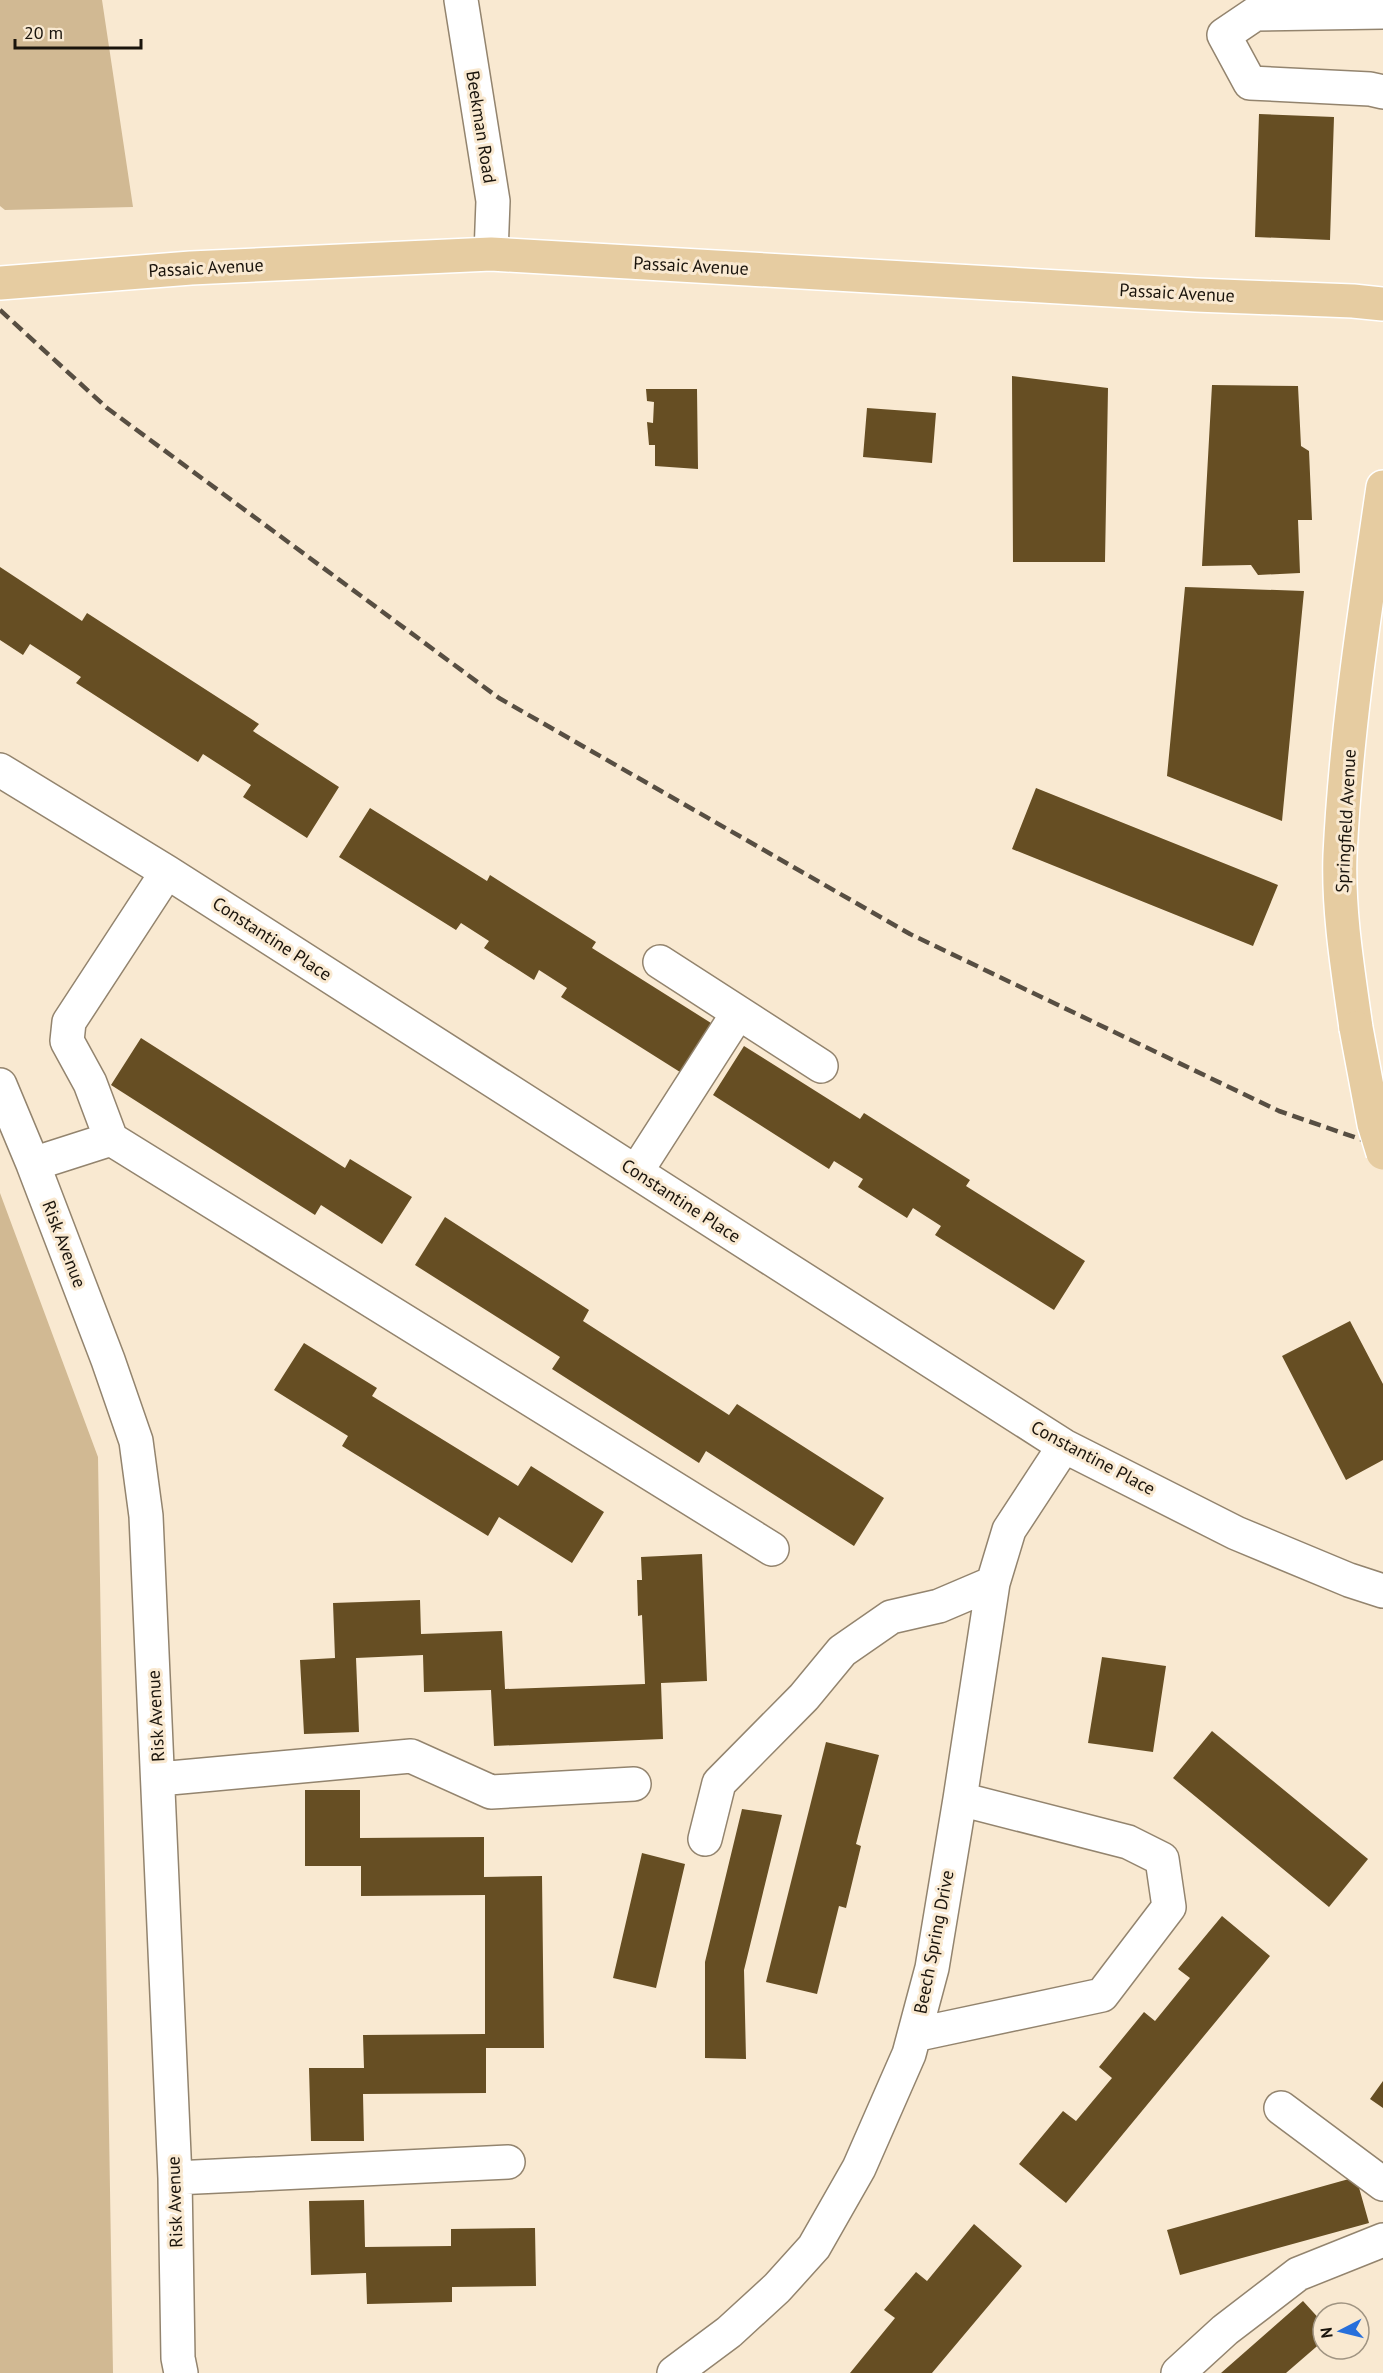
<svg xmlns="http://www.w3.org/2000/svg" width="1383" height="2373" viewBox="0 0 1383 2373" font-family="'PT Sans',sans-serif">
	<style>
		.green { fill: #d1b993 }
		.building { fill: #664e23 }
		.lines { fill: none; stroke-linecap: round; stroke-linejoin: round }
		.minor-casing { stroke: #93846e; stroke-width: 36 }
		.major-casing { stroke: #fff; stroke-width: 36 }
		.minor { stroke: #fff; stroke-width: 33 }
		.major { stroke: #e6cca1; stroke-width: 33 }
		.rail { stroke: #574e42; stroke-width: 4.5; stroke-dasharray: 12 6; stroke-linecap: butt }
		.major-bridge-casing { stroke: #fff; stroke-width: 36; stroke-linecap: butt }
		.major-bridge { stroke: #e6cca1; stroke-width: 33 }
		.labels { text-anchor: middle; stroke-width: 6; stroke-linejoin: round; paint-order: stroke }
		.street-label { font-size: 18px; fill: #1a140c; stroke: #f9e9d1 }
	</style>
	<rect width="100%" height="100%" fill="#f9e9d1"/>
	<path class="green" d="M 0,0 L 102,0 L 133,207 L 5,210 L 0,206 Z
		M 0,1193 L 98,1457 L 113,2373 L 0,2373 Z"/>
	<path class="building" d="M 1259,114 L 1334,117 L 1330,240 L 1255,237 Z
		M 1012,376 L 1108,388 L 1105,562 L 1013,562 Z
		M 1212,385 L 1298,386 L 1301,446 L 1309,451 L 1312,520 L 1298,520 L 1300,573 L 1258,575 L 1251,565 L 1202,566 Z
		M 646,389 L 697,389 L 698,469 L 655,466 L 655,445 L 649,445 L 647,422 L 653,423 L 654,402 L 647,401 Z
		M 867,408 L 936,413 L 932,463 L 863,457 Z
		M 0,567 L 82,621 L 87,613 L 259,724 L 253,731 L 339,787 L 307,838 L 243,797 L 251,785 L 203,754 L 198,762 L 76,683 L 81,677 L 30,644 L 23,655 L 0,640 Z
		M 1185,587 L 1304,591 L 1282,821 L 1167,776 Z
		M 1036,788 L 1278,885 L 1253,946 L 1012,849 Z
		M 370,808 L 487,881 L 490,875 L 596,942 L 592,948 L 711,1023 L 680,1072 L 561,997 L 567,988 L 539,970 L 534,980 L 484,948 L 489,941 L 461,923 L 456,930 L 339,857 Z
		M 141,1038 L 345,1168 L 350,1159 L 412,1197 L 382,1244 L 321,1205 L 315,1215 L 111,1085 Z
		M 744,1046 L 860,1119 L 864,1113 L 970,1180 L 966,1186 L 1085,1261 L 1054,1310 L 935,1235 L 941,1226 L 913,1208 L 907,1218 L 858,1187 L 863,1179 L 834,1161 L 829,1169 L 713,1095 Z
		M 445,1217 L 589,1310 L 583,1321 L 729,1415 L 737,1404 L 884,1498 L 854,1546 L 706,1451 L 699,1463 L 552,1369 L 560,1357 L 415,1265 Z
		M 1350,1321 L 1383,1384 L 1383,1460 L 1346,1480 L 1282,1356 Z
		M 304,1343 L 377,1388 L 372,1396 L 518,1486 L 531,1466 L 604,1512 L 572,1563 L 499,1517 L 488,1536 L 342,1446 L 348,1436 L 274,1390 Z
		M 702,1554 L 707,1681 L 661,1683 L 663,1739 L 494,1746 L 491,1690 L 424,1692 L 423,1655 L 356,1658 L 359,1732 L 304,1734 L 300,1660 L 335,1658 L 333,1603 L 420,1600 L 421,1634 L 502,1631 L 505,1689 L 645,1684 L 642,1615 L 638,1616 L 637,1580 L 642,1580 L 641,1557 Z
		M 1102,1657 L 1166,1666 L 1153,1752 L 1088,1743 Z
		M 1212,1731 L 1368,1859 L 1329,1907 L 1173,1778 Z
		M 826,1742 L 879,1755 L 856,1844 L 861,1846 L 846,1908 L 839,1906 L 817,1994 L 766,1982 Z
		M 305,1790 L 360,1790 L 360,1838 L 484,1837 L 484,1877 L 542,1876 L 544,2048 L 486,2048 L 486,2093 L 363,2094 L 364,2141 L 311,2141 L 309,2068 L 364,2068 L 363,2035 L 485,2034 L 485,1895 L 361,1896 L 361,1866 L 305,1866 Z
		M 742,1809 L 782,1815 L 744,1970 L 746,2059 L 705,2058 L 705,1962 Z
		M 642,1853 L 685,1864 L 656,1988 L 613,1978 Z
		M 1222,1916 L 1270,1956 L 1066,2203 L 1019,2164 L 1063,2111 L 1076,2121 L 1112,2078 L 1099,2067 L 1144,2012 L 1155,2021 L 1190,1978 L 1178,1969 Z
		M 1383,2081 L 1383,2108 L 1370,2099 Z
		M 1356,2177 L 1369,2223 L 1180,2275 L 1167,2230 Z
		M 364,2200 L 365,2247 L 451,2246 L 451,2229 L 535,2228 L 536,2286 L 452,2287 L 452,2302 L 367,2304 L 366,2273 L 311,2275 L 309,2201 Z
		M 974,2224 L 1022,2266 L 932,2373 L 850,2373 L 895,2318 L 884,2310 L 916,2272 L 927,2281 Z
		M 1303,2301 L 1323,2323 L 1323,2341 L 1286,2373 L 1221,2373 Z"/>
	<g class="lines">
		<defs>
			<path id="minor" d="M 461,0 L 493,201 L 491,254
				M 1383,12 L 1255,14 L 1224,35 L 1250,83 L 1370,89 L 1383,92
				M 0,770 L 167,872 L 1064,1446 L 1236,1533 L 1349,1580 L 1383,1591
				M 660,962 L 821,1066
				M 0,1085 L 33,1164 L 108,1360 L 136,1441 L 146,1516 L 175,2178 L 178,2358 L 181,2373
				M 111,1139 L 90,1083 L 67,1041 L 69,1022 L 167,872
				M 33,1164 L 111,1139 L 772,1549
				M 636,1172 L 738,1013
				M 159,1779 L 411,1756 L 491,1792 L 634,1784
				M 705,1839 L 719,1783 L 804,1697 L 842,1651 L 891,1617 L 939,1606 L 993,1583
				M 914,2035 L 1102,1995 L 1169,1907 L 1162,1859 L 1128,1842 L 960,1799
				M 1281,2108 L 1383,2184
				M 175,2178 L 508,2162
				M 674,2373 L 729,2332 L 777,2288 L 814,2247 L 859,2168 L 909,2054 L 932,1968 L 960,1799 L 993,1583 L 1009,1530 L 1064,1446
				M 1178,2373 L 1225,2330 L 1298,2274 L 1383,2240"/>
			<path id="major" d="M 0,283 L 191,268 L 491,254 L 1196,295 L 1353,301 L 1383,304
				M 1356,1028 C 1348,971 1338,912 1340,855 C 1346,731 1365,610 1383,487"/>
		</defs>
		<use href="#minor" class="minor-casing"/>
		<use href="#major" class="major-casing"/>
		<use href="#minor" class="minor"/>
		<use href="#major" class="major"/>
		<path class="rail" d="M 0,310 L 107,408 L 499,698 L 910,934 L 1279,1111 L 1383,1147"/>
		<defs>
			<path id="major-bridge" d="M 1356,1028 L 1374,1124 L 1383,1153"/>
		</defs>
		<use href="#major-bridge" class="major-bridge-casing"/>
		<use href="#major-bridge" class="major-bridge"/>
	</g>
	<g class="labels">
		<g class="street-label">
			<text transform="translate(481 127) rotate(81)" y="6">Beekman Road</text>
			<text transform="translate(691 266) rotate(3)" y="6">Passaic Avenue</text>
			<text transform="translate(206 268) rotate(-3)" y="6">Passaic Avenue</text>
			<text transform="translate(1177 293) rotate(3)" y="6">Passaic Avenue</text>
			<text transform="translate(1346 821) rotate(-87)" y="6">Springfield Avenue</text>
			<text transform="translate(272 939) rotate(33)" y="6">Constantine Place</text>
			<text transform="translate(681 1201) rotate(33)" y="6">Constantine Place</text>
			<text transform="translate(64 1244) rotate(69)" y="6">Risk Avenue</text>
			<text transform="translate(1093 1458) rotate(28)" y="6">Constantine Place</text>
			<text transform="translate(156 1716) rotate(-93)" y="6">Risk Avenue</text>
			<text transform="translate(934 1942) rotate(-79)" y="6">Beech Spring Drive</text>
			<text transform="translate(175 2202) rotate(-92)" y="6">Risk Avenue</text>
		</g>
	</g>
	<g transform="translate(1341 2331) rotate(263)"><circle r="28" fill="#f9e9d1" stroke="#a09482" stroke-width="1.5"/>
	<path d="M0-4.5L10 22L0 15L-10 22Z" fill="#276fdb"/>
	<text y="-9" font-size="16" font-weight="bold" text-anchor="middle" fill="#1a140c">N</text>
	</g>
	<path d="M15 39v9h126v-9" fill="none" stroke="#1a140c" stroke-width="3"/>
	<text x="24" y="39" font-size="18" fill="#1a140c" stroke="#f9e9d1" stroke-width="4.5" paint-order="stroke">20 m</text>
</svg>
